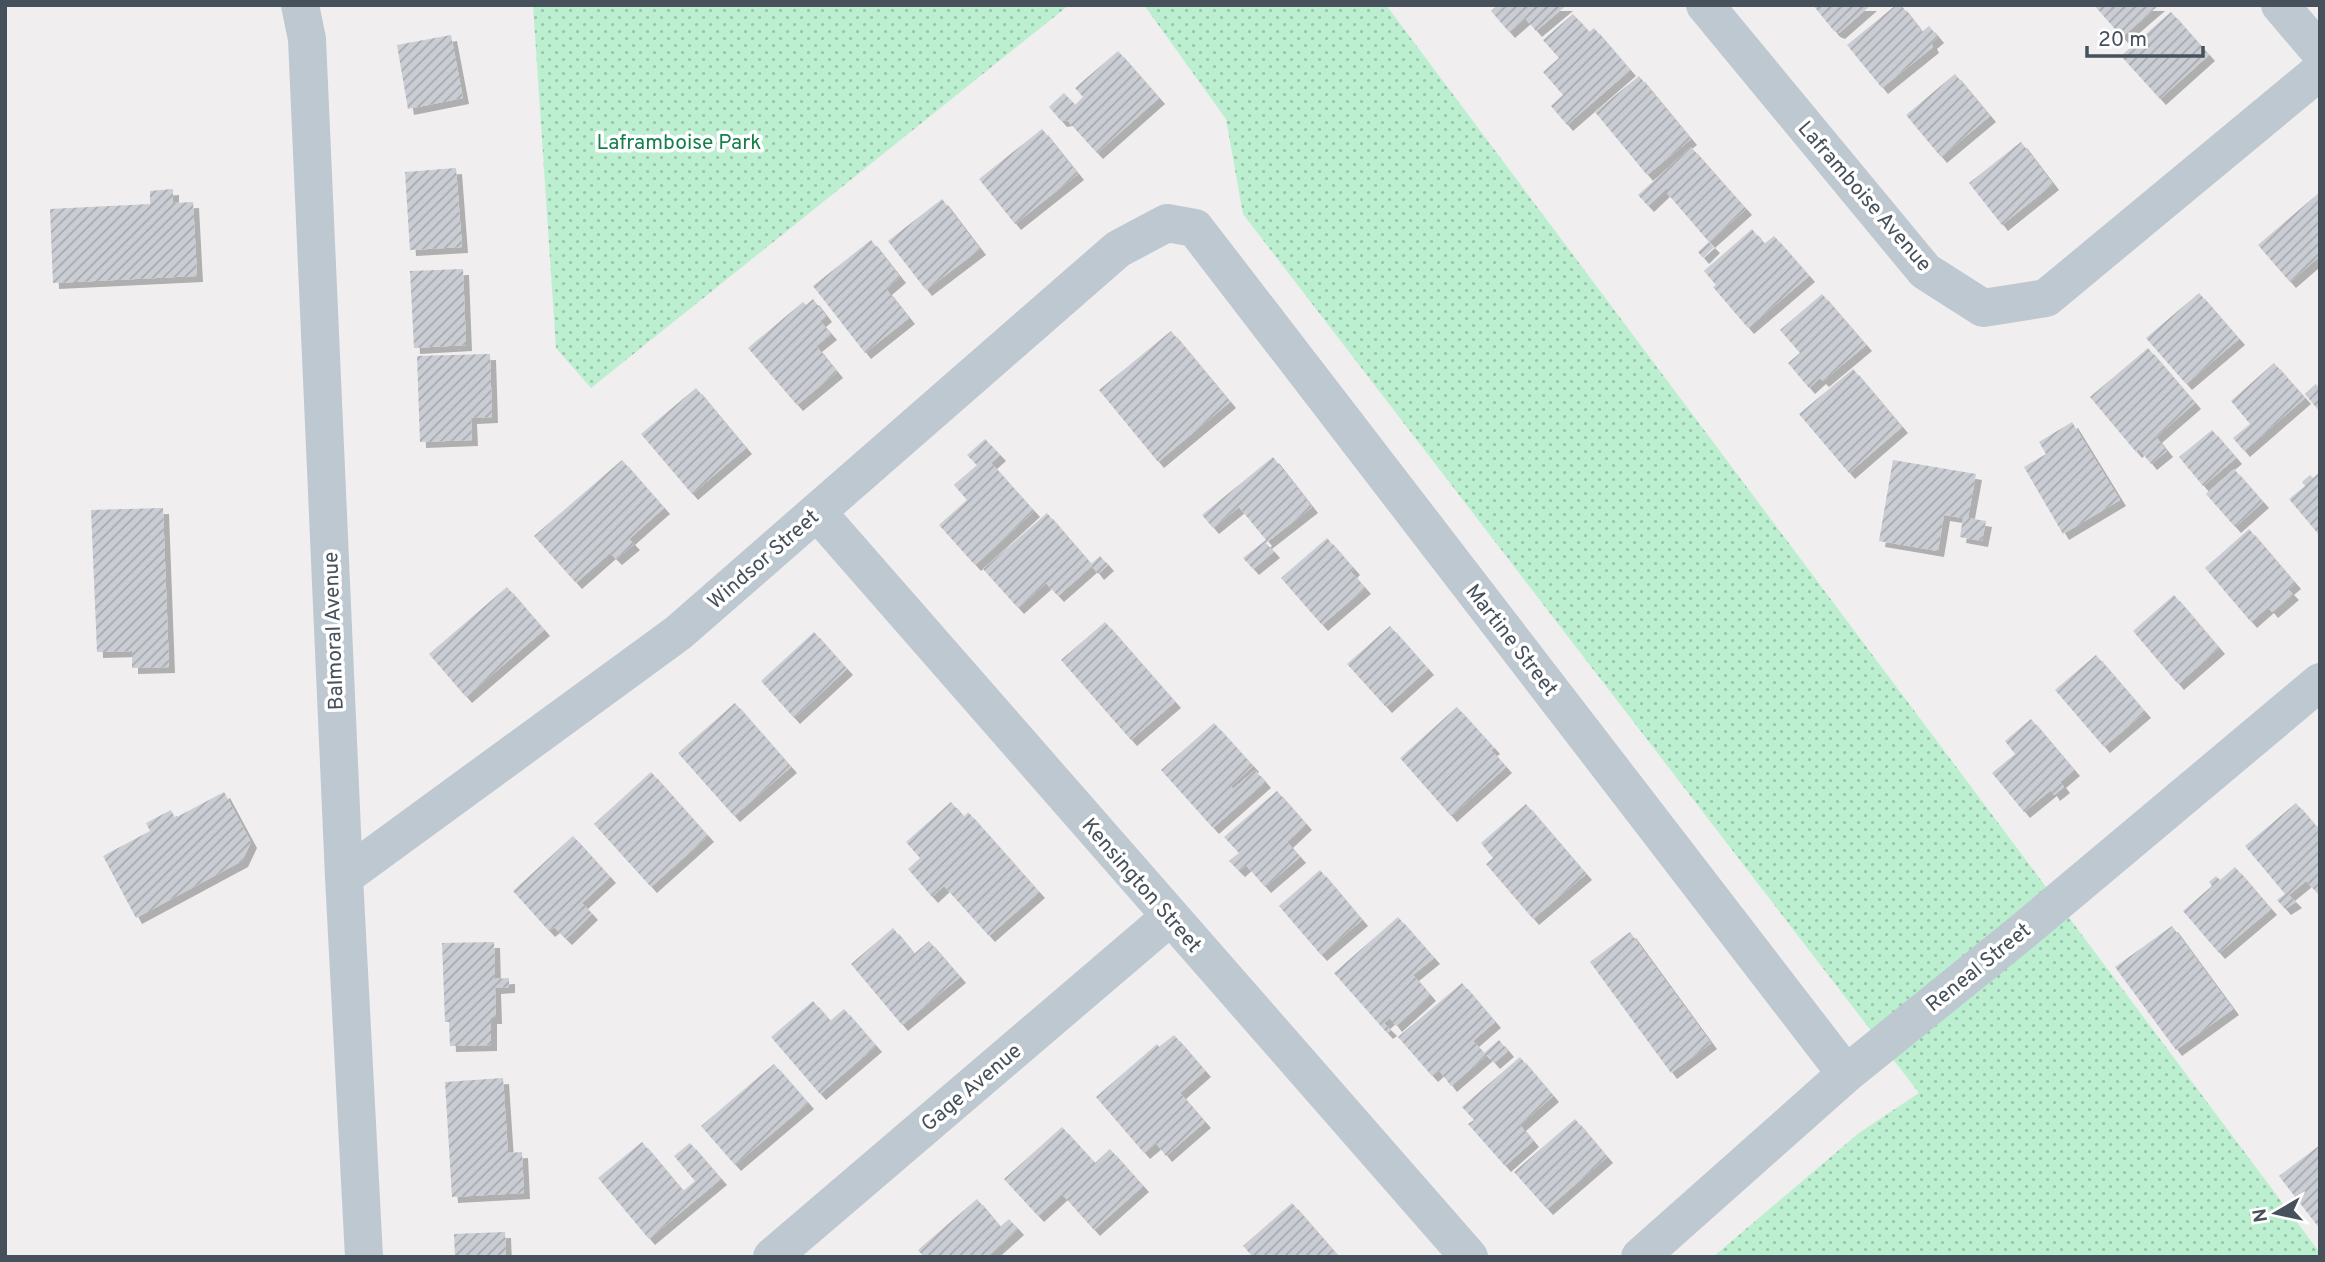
<svg xmlns="http://www.w3.org/2000/svg" width="2325" height="1262" viewBox="0 0 2325 1262" font-family="Overpass,sans-serif">
	<style>
		.green { fill: url(#green-dots) }
		.building { fill: url(#building-hatch); filter: url(#shadow) }
		.lines { fill: none; stroke-linecap: round; stroke-linejoin: round }
		.minor { stroke: #bec8d0; stroke-width: 38 }
		.labels { text-anchor: middle; stroke-width: 7; stroke-linejoin: round; paint-order: stroke }
		.park-label { font-size: 21px; fill: #157e4c; stroke: #fff }
		.street-label { font-size: 21px; fill: #46515b; stroke: #fff }
	</style>
	<defs>
		<pattern id="green-dots" width="8" height="8" patternUnits="userSpaceOnUse" patternTransform="scale(1.75)"><rect width="8" height="8" fill="#bbefd0"/><path d="M2 2h.1M6 6h.1" fill="none" stroke="#9ac4ac" stroke-width="1.8" stroke-linecap="round"/></pattern>
		<pattern id="building-hatch" width="6" height="6" patternUnits="userSpaceOnUse" patternTransform="scale(1.75)"><rect width="6" height="6" fill="#cacdd3"/><path d="M-1 1l2-2M0 6l6-6M5 7l2-2" fill="none" stroke="#a6a9ae"/></pattern>
		<filter id="shadow"><feDropShadow dx="6" dy="6" stdDeviation="0" flood-color="#0004"/></filter>
	</defs>
	<rect width="100%" height="100%" fill="#f0eeee"/>
	<path class="green" d="M 533,5 L 1069,5 L 591,388 L 556,348 Z
		M 1144,5 L 1386,5 L 2320,1253 L 2320,1257 L 1713,1257 L 1859,1133 L 1919,1093 L 1243,214 L 1226,119 Z"/>
	<path class="building" d="M 1498,5 L 1567,5 L 1536,31 L 1525,18 L 1509,32 L 1491,11 Z
		M 1813,5 L 1871,5 L 1839,33 L 1834,31 Z
		M 1896,5 L 1901,5 L 1922,32 L 1929,26 L 1938,37 L 1931,43 L 1933,47 L 1882,88 L 1847,45 Z
		M 2094,5 L 2159,5 L 2122,37 Z
		M 2171,12 L 2209,55 L 2160,99 L 2121,56 Z
		M 1573,14 L 1589,32 L 1594,28 L 1630,70 L 1567,125 L 1551,106 L 1563,95 L 1543,72 L 1559,58 L 1543,40 Z
		M 451,35 L 463,98 L 408,109 L 397,45 Z
		M 1118,51 L 1159,98 L 1097,153 L 1067,120 L 1061,121 L 1049,107 L 1064,93 L 1075,105 L 1083,97 L 1075,88 Z
		M 1955,74 L 1990,116 L 1941,157 L 1906,115 Z
		M 1639,76 L 1691,139 L 1647,175 L 1595,112 Z
		M 1042,129 L 1078,174 L 1015,224 L 979,179 Z
		M 2021,142 L 2053,184 L 2002,225 L 1969,183 Z
		M 1691,147 L 1746,209 L 1709,242 L 1714,247 L 1703,258 L 1698,252 L 1709,242 L 1667,193 L 1667,188 L 1648,206 L 1638,195 Z
		M 456,168 L 462,247 L 410,250 L 405,172 Z
		M 173,189 L 173,203 L 193,202 L 197,276 L 53,283 L 50,209 L 150,204 L 150,191 Z
		M 2320,192 L 2320,256 L 2290,282 L 2258,245 Z
		M 942,199 L 980,249 L 926,290 L 888,241 Z
		M 1752,229 L 1764,244 L 1774,236 L 1809,276 L 1748,328 L 1713,287 L 1716,285 L 1704,271 Z
		M 871,240 L 900,277 L 886,289 L 909,318 L 865,353 L 813,286 Z
		M 463,269 L 466,345 L 414,348 L 410,271 Z
		M 2199,293 L 2239,339 L 2186,384 L 2146,338 Z
		M 1822,294 L 1866,345 L 1823,381 L 1820,378 L 1809,388 L 1788,363 L 1800,353 L 1780,330 Z
		M 813,299 L 826,316 L 820,321 L 831,334 L 816,346 L 837,372 L 797,405 L 748,348 L 803,302 L 806,305 Z
		M 1171,331 L 1230,402 L 1158,462 L 1099,390 Z
		M 2148,348 L 2195,403 L 2156,437 L 2167,451 L 2151,464 L 2139,449 L 2136,452 L 2090,397 Z
		M 490,354 L 492,417 L 471,418 L 472,440 L 420,442 L 417,356 Z
		M 2274,363 L 2305,398 L 2244,451 L 2233,438 L 2250,424 L 2231,401 Z
		M 1853,369 L 1902,427 L 1849,473 L 1799,414 Z
		M 2316,384 L 2320,389 L 2320,412 L 2305,394 Z
		M 696,388 L 746,448 L 692,494 L 641,434 Z
		M 2072,422 L 2120,500 L 2063,534 L 2024,467 L 2046,454 L 2039,442 Z
		M 2212,430 L 2236,458 L 2203,486 L 2179,457 Z
		M 985,439 L 1000,455 L 991,463 L 1034,511 L 975,565 L 939,525 L 967,500 L 954,485 L 977,465 L 967,455 Z
		M 1273,457 L 1312,507 L 1266,543 L 1274,552 L 1253,569 L 1243,558 L 1266,540 L 1239,507 L 1213,528 L 1202,515 Z
		M 622,460 L 664,508 L 629,539 L 634,544 L 616,559 L 610,553 L 576,583 L 534,536 Z
		M 1893,460 L 1976,474 L 1968,518 L 1986,521 L 1982,541 L 1960,537 L 1963,518 L 1944,515 L 1938,551 L 1879,541 Z
		M 2234,469 L 2263,502 L 2235,527 L 2206,494 Z
		M 2320,472 L 2320,536 L 2289,499 L 2305,486 L 2302,482 L 2310,475 L 2313,478 Z
		M 163,508 L 169,667 L 132,668 L 132,651 L 97,652 L 91,510 Z
		M 1047,513 L 1091,564 L 1100,556 L 1108,565 L 1098,574 L 1092,566 L 1058,596 L 1046,583 L 1018,608 L 983,569 Z
		M 2249,529 L 2295,583 L 2288,589 L 2293,594 L 2272,612 L 2268,607 L 2251,622 L 2205,568 Z
		M 1327,538 L 1354,569 L 1351,572 L 1365,588 L 1322,625 L 1281,578 Z
		M 507,587 L 544,630 L 466,697 L 429,654 Z
		M 2174,595 L 2219,648 L 2178,684 L 2133,631 Z
		M 1105,622 L 1175,702 L 1131,740 L 1061,660 Z
		M 1390,626 L 1428,669 L 1386,707 L 1347,664 Z
		M 814,632 L 847,669 L 794,718 L 761,681 Z
		M 2096,655 L 2145,712 L 2104,747 L 2055,690 Z
		M 735,703 L 791,767 L 734,816 L 678,753 Z
		M 1457,707 L 1494,748 L 1491,750 L 1506,767 L 1451,816 L 1400,758 Z
		M 2031,719 L 2074,770 L 2060,782 L 2064,787 L 2054,795 L 2051,790 L 2024,812 L 1992,773 L 2015,754 L 2005,741 Z
		M 1214,723 L 1253,766 L 1231,786 L 1233,789 L 1255,770 L 1265,782 L 1213,828 L 1161,770 Z
		M 651,772 L 708,836 L 651,887 L 594,824 Z
		M 1277,791 L 1306,824 L 1287,842 L 1300,857 L 1265,887 L 1246,865 L 1239,871 L 1229,861 L 1239,853 L 1224,837 Z
		M 224,792 L 251,842 L 242,861 L 136,918 L 103,856 L 150,831 L 146,823 L 171,810 L 175,818 Z
		M 951,802 L 964,817 L 968,812 L 1039,892 L 989,936 L 944,886 L 932,897 L 908,869 L 920,858 L 906,842 Z
		M 2296,803 L 2320,831 L 2320,896 L 2306,881 L 2289,895 L 2296,902 L 2285,909 L 2277,900 L 2285,894 L 2245,846 Z
		M 1526,804 L 1586,874 L 1533,919 L 1486,864 L 1493,858 L 1481,843 Z
		M 573,836 L 610,877 L 582,903 L 592,914 L 566,939 L 554,927 L 549,931 L 513,891 Z
		M 2235,867 L 2271,909 L 2219,953 L 2183,911 L 2212,886 L 2209,882 L 2216,876 L 2220,880 Z
		M 1320,870 L 1362,920 L 1321,955 L 1279,906 Z
		M 1398,917 L 1434,958 L 1413,975 L 1430,995 L 1396,1026 L 1390,1018 L 1384,1023 L 1391,1030 L 1387,1033 L 1334,973 Z
		M 2172,926 L 2233,1009 L 2176,1050 L 2115,967 Z
		M 893,928 L 914,954 L 929,941 L 960,977 L 902,1025 L 851,964 Z
		M 1630,932 L 1711,1043 L 1671,1073 L 1590,962 Z
		M 494,942 L 495,979 L 509,978 L 509,987 L 495,988 L 496,1018 L 491,1018 L 491,1045 L 450,1046 L 449,1022 L 445,1022 L 442,943 Z
		M 1462,983 L 1495,1022 L 1473,1041 L 1484,1053 L 1499,1040 L 1508,1051 L 1494,1063 L 1487,1055 L 1451,1086 L 1439,1070 L 1432,1076 L 1398,1037 Z
		M 813,1001 L 830,1021 L 844,1009 L 876,1046 L 820,1094 L 771,1037 Z
		M 1174,1035 L 1205,1071 L 1180,1093 L 1205,1122 L 1166,1156 L 1156,1143 L 1144,1153 L 1096,1097 L 1157,1044 L 1159,1047 Z
		M 1520,1057 L 1553,1096 L 1520,1125 L 1533,1141 L 1505,1166 L 1468,1124 L 1474,1120 L 1462,1107 Z
		M 774,1064 L 808,1103 L 735,1165 L 701,1126 Z
		M 503,1078 L 508,1153 L 522,1152 L 524,1193 L 452,1197 L 445,1082 Z
		M 1575,1119 L 1607,1157 L 1547,1209 L 1514,1172 Z
		M 1062,1127 L 1095,1163 L 1110,1149 L 1143,1186 L 1094,1230 L 1062,1194 L 1038,1216 L 1004,1179 Z
		M 642,1142 L 683,1191 L 695,1181 L 674,1156 L 690,1143 L 721,1179 L 649,1239 L 598,1178 Z
		M 2320,1145 L 2320,1229 L 2279,1176 Z
		M 977,1199 L 1000,1227 L 1009,1219 L 1018,1229 L 987,1257 L 924,1257 L 918,1250 Z
		M 1292,1203 L 1339,1257 L 1253,1257 L 1243,1246 Z
		M 505,1232 L 506,1257 L 455,1257 L 454,1234 Z"/>
	<g class="lines">
		<path class="minor" d="M 300,5 L 307,39 L 344,877 L 364,1257
			M 1705,5 L 1925,271 L 1983,308 L 2046,298 L 2320,71
			M 2280,5 L 2320,52
			M 817,512 L 1469,1257
			M 344,877 L 678,633 L 1118,249 L 1167,223 L 1195,228 L 1846,1074
			M 772,1257 L 1170,917
			M 1640,1257 L 1846,1074 L 2022,932 L 2320,682"/>
	</g>
	<g class="labels">
		<g class="park-label">
			<text x="679" y="149">Laframboise Park</text>
		</g>
		<g class="street-label">
			<text transform="translate(1865 196) rotate(49)" y="7">Laframboise Avenue</text>
			<text transform="translate(763 559) rotate(-41)" y="7">Windsor Street</text>
			<text transform="translate(333 631) rotate(-92)" y="7">Balmoral Avenue</text>
			<text transform="translate(1512 640) rotate(52)" y="7">Martine Street</text>
			<text transform="translate(1142 885) rotate(49)" y="7">Kensington Street</text>
			<text transform="translate(1978 967) rotate(-39)" y="7">Reneal Street</text>
			<text transform="translate(971 1087) rotate(-40)" y="7">Gage Avenue</text>
		</g>
	</g>
	<rect width="2325" height="1262" fill="none" stroke="#46515b" stroke-width="14"/>
	<g transform="translate(2276 1213) rotate(261)" stroke="#ffffff" stroke-width="5" paint-order="stroke">
	<path d="M0-5L12 26L0 18L-12 26Z" fill="#46515b"/>
	<text y="-10" font-size="19" font-weight="bold" text-anchor="middle" fill="#46515b">N</text>
	</g>
	<path d="M2087 46v10h116v-10" fill="none" stroke="#46515b" stroke-width="3.5"/>
	<text x="2098" y="46" font-size="21" fill="#46515b" stroke="#ffffff" stroke-width="5" paint-order="stroke">20 m</text>
</svg>
